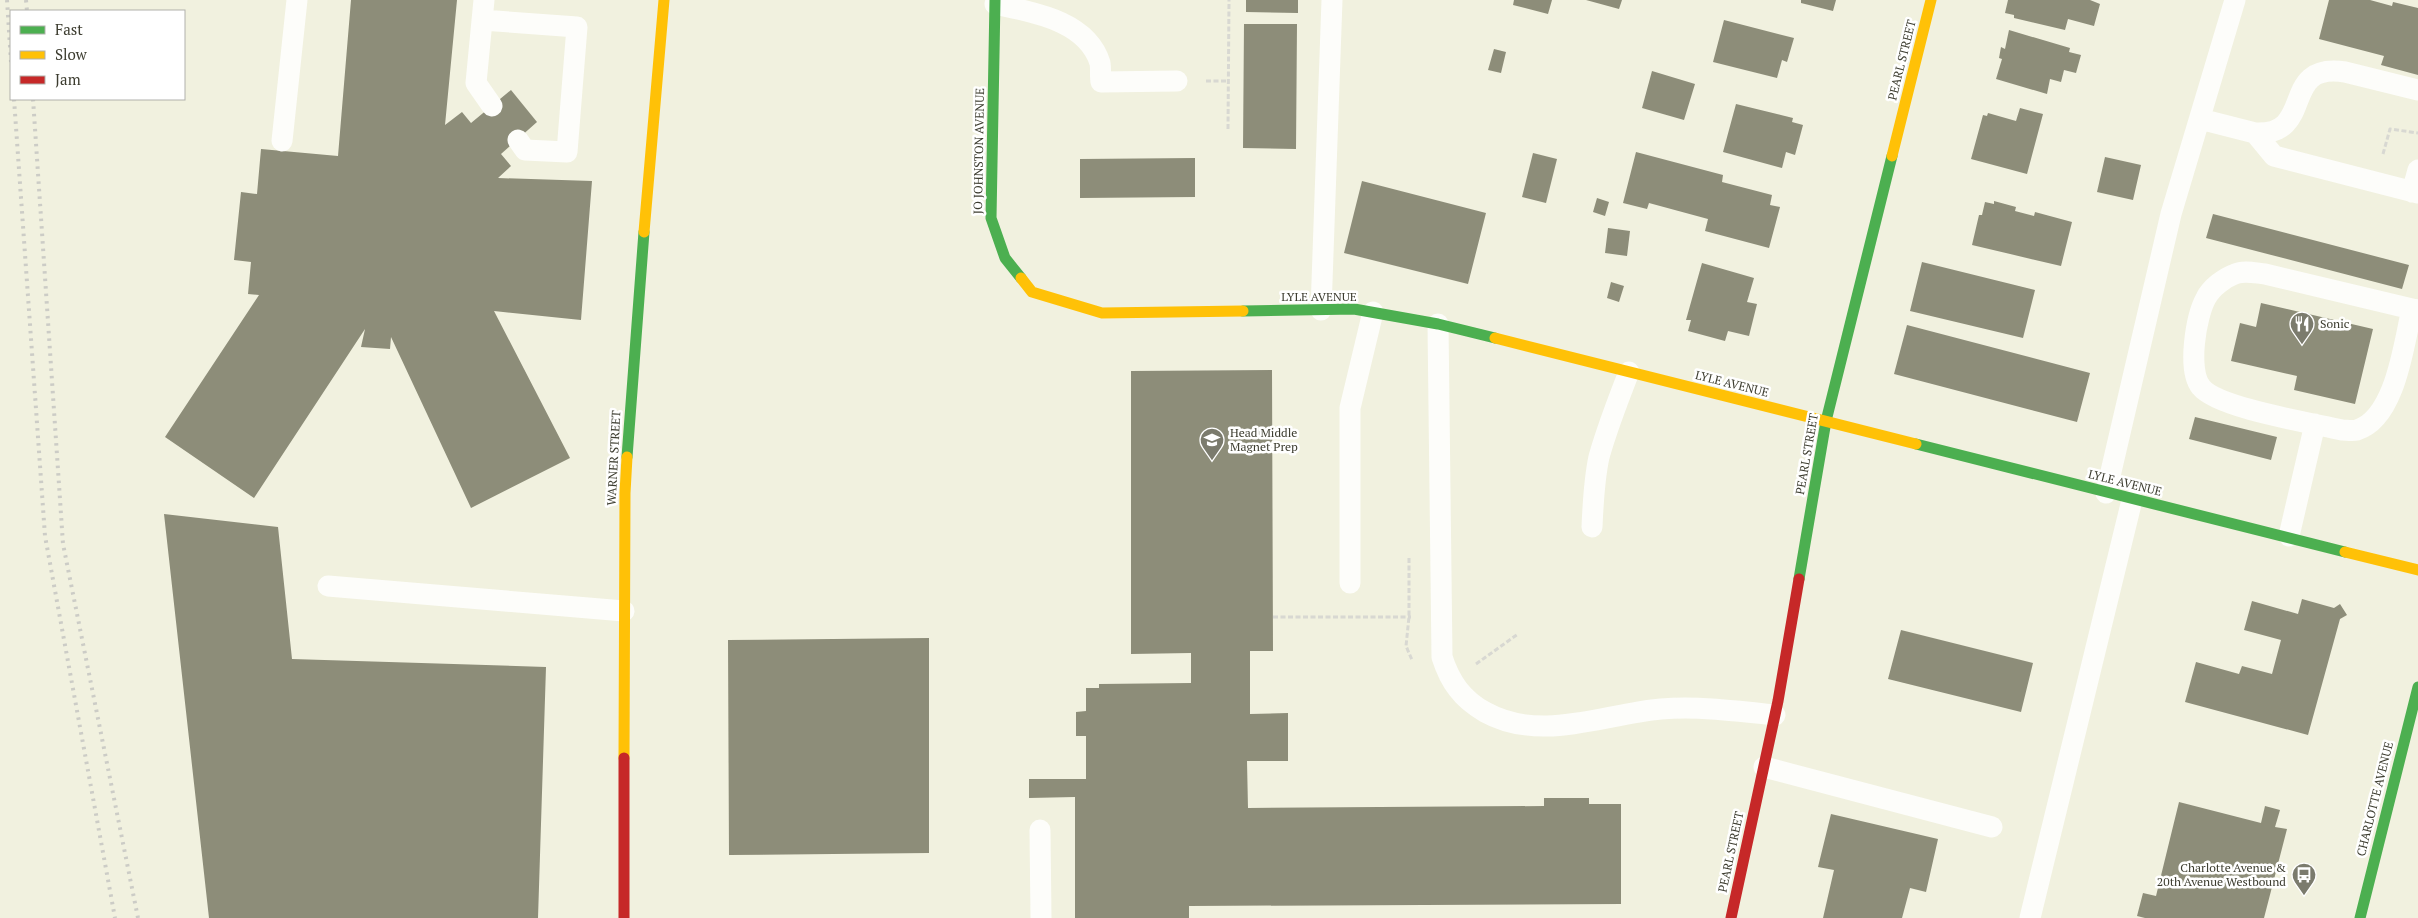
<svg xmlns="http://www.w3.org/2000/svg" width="2418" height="918" viewBox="0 0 2418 918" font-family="'PT Serif',serif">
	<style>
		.building { fill: #8d8d79 }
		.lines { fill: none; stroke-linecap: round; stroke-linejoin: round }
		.path { stroke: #d8d8d2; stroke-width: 3; stroke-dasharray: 5 2.5; stroke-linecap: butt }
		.lane { stroke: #fdfdfa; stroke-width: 21 }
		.fast { stroke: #4caf50; stroke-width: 11 }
		.slow { stroke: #ffc107; stroke-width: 11 }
		.jam { stroke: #c62828; stroke-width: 11 }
		.rail { stroke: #ccccc6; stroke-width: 4; stroke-dasharray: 2.5 5; stroke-linecap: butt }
		.labels { text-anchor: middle; stroke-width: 5; stroke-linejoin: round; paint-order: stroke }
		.street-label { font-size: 12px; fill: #3c3c2f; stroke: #fff }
		.poi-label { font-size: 12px; fill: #3c3c2f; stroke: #fff; text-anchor: start }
	</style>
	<rect width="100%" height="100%" fill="#f1f1df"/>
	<path class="building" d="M 351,0 L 457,0 L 445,125 L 462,112 L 471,123 L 511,90 L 537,122 L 501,154 L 511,166 L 498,178 L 592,181 L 581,320 L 494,311 L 570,458 L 471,508 L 391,337 L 390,349 L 361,347 L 365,329 L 254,498 L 165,437 L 259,295 L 248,294 L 251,262 L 234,260 L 241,192 L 257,194 L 261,149 L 338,156 Z
		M 1246,0 L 1298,0 L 1298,13 L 1246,12 Z
		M 1514,0 L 1552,0 L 1548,14 L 1513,5 Z
		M 1586,0 L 1622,0 L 1619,9 Z
		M 1801,0 L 1836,0 L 1833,11 L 1801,3 Z
		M 2008,0 L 2090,0 L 2100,4 L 2094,26 L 2068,19 L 2065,30 L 2014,18 L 2014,15 L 2005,13 Z
		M 2329,0 L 2370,0 L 2392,6 L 2393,2 L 2418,8 L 2418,75 L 2381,65 L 2384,56 L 2319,39 Z
		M 1724,20 L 1794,38 L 1787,62 L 1782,60 L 1777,78 L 1713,62 Z
		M 1244,24 L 1297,24 L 1296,149 L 1243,148 Z
		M 2009,30 L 2070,48 L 2069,52 L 2081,55 L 2076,73 L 2064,70 L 2061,82 L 2050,79 L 2047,94 L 1996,79 L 2002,59 L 1999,58 L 2001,47 L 2005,49 Z
		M 1494,49 L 1506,52 L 1501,73 L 1488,70 Z
		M 1652,71 L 1695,84 L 1684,120 L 1642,108 Z
		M 1736,104 L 1793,118 L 1792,122 L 1803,125 L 1795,155 L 1786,152 L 1782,168 L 1723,152 Z
		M 2020,108 L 2043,114 L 2027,174 L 1971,159 L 1983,115 L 1987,116 L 1988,113 L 2016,121 Z
		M 1636,152 L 1723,175 L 1722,182 L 1772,195 L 1770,205 L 1780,207 L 1769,248 L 1705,231 L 1708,219 L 1649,203 L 1647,209 L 1623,203 Z
		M 1533,153 L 1557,159 L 1546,203 L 1522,197 Z
		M 2105,157 L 2141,165 L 2133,200 L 2097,192 Z
		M 1195,158 L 1195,197 L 1080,198 L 1080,159 Z
		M 1362,181 L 1486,213 L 1468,284 L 1344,253 Z
		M 1597,198 L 1609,202 L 1605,216 L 1593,212 Z
		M 1994,201 L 2016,207 L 2015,211 L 2034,216 L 2035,212 L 2072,222 L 2061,266 L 1972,245 L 1979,215 L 1982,215 L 1985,202 L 1994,204 Z
		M 2213,214 L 2409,265 L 2402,289 L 2206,238 Z
		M 1608,228 L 1630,231 L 1627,256 L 1605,253 Z
		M 1922,262 L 2035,290 L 2023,338 L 1910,311 Z
		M 1702,263 L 1754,278 L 1747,302 L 1757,304 L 1749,336 L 1728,331 L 1725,341 L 1688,331 L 1691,320 L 1686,320 Z
		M 1611,282 L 1624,286 L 1619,302 L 1607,298 Z
		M 2261,303 L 2373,329 L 2355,404 L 2294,390 L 2297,376 L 2231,361 L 2240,323 L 2256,327 Z
		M 1907,325 L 2090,373 L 2077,422 L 1894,374 Z
		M 1272,370 L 1273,651 L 1250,651 L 1250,714 L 1288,713 L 1288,761 L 1247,761 L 1248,808 L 1544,806 L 1544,798 L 1589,798 L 1589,804 L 1621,804 L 1621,904 L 1189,906 L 1189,918 L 1075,918 L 1075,797 L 1029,798 L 1029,779 L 1086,779 L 1086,736 L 1076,736 L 1076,712 L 1086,711 L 1086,688 L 1099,688 L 1099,684 L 1191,683 L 1191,653 L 1131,654 L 1131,371 Z
		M 2195,417 L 2277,437 L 2271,460 L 2189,439 Z
		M 164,514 L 278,527 L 292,659 L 546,667 L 538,918 L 209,918 Z
		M 2302,599 L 2334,608 L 2340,604 L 2347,615 L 2340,619 L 2308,735 L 2185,702 L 2196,662 L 2239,674 L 2242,666 L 2272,674 L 2281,640 L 2244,630 L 2252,601 L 2298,614 Z
		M 1901,630 L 2033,663 L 2021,712 L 1888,679 Z
		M 929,638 L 929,853 L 729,855 L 728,640 Z
		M 2179,802 L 2261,823 L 2265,806 L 2280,810 L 2275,827 L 2287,829 L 2264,918 L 2145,918 L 2137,916 L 2143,893 L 2156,896 Z
		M 1831,814 L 1938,839 L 1926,892 L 1910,888 L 1902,918 L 1823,918 L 1834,870 L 1818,867 Z"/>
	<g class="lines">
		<path class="path" d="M 1206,81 L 1228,81
			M 1228,129 L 1229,0
			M 2383,154 L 2390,129 L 2418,133
			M 1409,558 L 1409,617 L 1406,646 L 1412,660
			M 1273,617 L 1411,617
			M 1476,664 L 1518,634"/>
		<path class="lane" d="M 484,0 L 476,83 L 492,106
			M 995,4 C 1031,12 1087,20 1100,63 C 1101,68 1100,76 1101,82 L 1177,81
			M 482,20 L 577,27 L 567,152 L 525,150 L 518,140
			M 2200,119 L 2255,133 L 2274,156 L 2418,193
			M 2255,133 C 2317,136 2278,62 2345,72 L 2418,90
			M 282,141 L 297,0
			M 2412,192 L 2418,170
			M 2412,309 C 2404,342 2396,418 2357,430 C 2353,431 2346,430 2342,430 C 2312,423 2217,408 2201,387 C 2187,370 2196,316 2206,298 C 2211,288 2224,278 2235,274 C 2244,270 2255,273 2265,274 L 2412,309 L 2418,310
			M 1321,310 L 1332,0
			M 1438,324 L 1442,657 C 1450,682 1462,699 1485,712 C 1541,743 1603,714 1661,709 C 1699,706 1737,711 1775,715
			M 2106,493 L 2171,214 L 2235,0
			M 1592,527 C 1593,503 1594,480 1599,457 C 1607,428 1618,400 1629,372
			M 2289,536 L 2315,424
			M 1350,583 L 1350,408 L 1373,312
			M 328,586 L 624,611
			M 1764,767 L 1992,827
			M 1040,830 L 1041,918
			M 2030,918 L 2132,500"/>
		<path class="fast" d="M 995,0 L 991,218 L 1005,258 L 1021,278
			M 1243,311 L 1354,309 L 1438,324 L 1495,338
			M 1916,444 L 2345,552
			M 627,457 L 644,232
			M 1799,579 L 1826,421 L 1892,156
			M 2360,918 L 2418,687"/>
		<path class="slow" d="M 1892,156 L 1931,0
			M 644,232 L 664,0
			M 1021,278 L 1032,292 L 1102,313 L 1243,311
			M 1495,338 L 1916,444
			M 2345,552 L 2418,570
			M 624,758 L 625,493 L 627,457"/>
		<path class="jam" d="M 624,918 L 624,758
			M 1731,918 L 1778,701 L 1799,579"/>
		<path class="rail" d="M 7,0 L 11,62
			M 26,0 L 27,11
			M 14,99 L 45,536 L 115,918
			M 33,99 L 63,544 L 138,918"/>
	</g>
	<defs>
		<symbol id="restaurant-pin" viewBox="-11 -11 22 30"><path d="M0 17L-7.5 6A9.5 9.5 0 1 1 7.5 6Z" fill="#7b7b6d" stroke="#fff"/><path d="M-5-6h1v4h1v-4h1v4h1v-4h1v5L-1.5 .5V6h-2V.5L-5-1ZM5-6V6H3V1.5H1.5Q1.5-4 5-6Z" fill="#fff"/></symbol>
		<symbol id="school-pin" viewBox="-11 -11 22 30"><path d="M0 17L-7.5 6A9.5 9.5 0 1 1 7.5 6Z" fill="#7b7b6d" stroke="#fff"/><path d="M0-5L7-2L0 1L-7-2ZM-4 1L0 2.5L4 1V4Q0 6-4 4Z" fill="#fff"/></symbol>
		<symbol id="bus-pin" viewBox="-11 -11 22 30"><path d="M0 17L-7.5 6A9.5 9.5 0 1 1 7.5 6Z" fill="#7b7b6d" stroke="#fff"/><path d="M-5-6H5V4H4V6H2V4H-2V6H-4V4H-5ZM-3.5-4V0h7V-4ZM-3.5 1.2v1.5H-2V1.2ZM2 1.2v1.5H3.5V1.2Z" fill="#fff"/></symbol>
	</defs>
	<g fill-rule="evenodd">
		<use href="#restaurant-pin" x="2288" y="310" width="28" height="38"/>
		<use href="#school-pin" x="1198" y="426" width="28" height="38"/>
		<use href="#bus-pin" x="2290" y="861" width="28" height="38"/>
	</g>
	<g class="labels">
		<g class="street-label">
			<text transform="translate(1902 60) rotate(-76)" y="4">PEARL STREET</text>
			<text transform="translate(979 151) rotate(-89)" y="4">JO JOHNSTON AVENUE</text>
			<text x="1319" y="301">LYLE AVENUE</text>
			<text transform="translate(1732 384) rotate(14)" y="4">LYLE AVENUE</text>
			<text transform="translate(1807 454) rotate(-80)" y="4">PEARL STREET</text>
			<text transform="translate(614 458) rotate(-87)" y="4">WARNER STREET</text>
			<text transform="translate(2125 483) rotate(14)" y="4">LYLE AVENUE</text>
			<text transform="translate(2375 799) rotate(-76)" y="4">CHARLOTTE AVENUE</text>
			<text transform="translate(1731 852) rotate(-78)" y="4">PEARL STREET</text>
		</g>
		<g class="poi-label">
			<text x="2320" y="328">Sonic</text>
			<text x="1230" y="437">Head Middle<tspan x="1230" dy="14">Magnet Prep</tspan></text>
			<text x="2286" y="872" text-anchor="end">Charlotte Avenue &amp;<tspan x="2286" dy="14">20th Avenue Westbound</tspan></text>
		</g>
	</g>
	<rect x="10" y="10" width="175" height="90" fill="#ffffff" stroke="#b1b1ac"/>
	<rect x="20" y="26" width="25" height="8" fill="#4caf50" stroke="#b1b1ac"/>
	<text x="55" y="35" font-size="15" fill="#3c3c2f">Fast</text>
	<rect x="20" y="51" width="25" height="8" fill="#ffc107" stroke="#b1b1ac"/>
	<text x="55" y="60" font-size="15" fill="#3c3c2f">Slow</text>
	<rect x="20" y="76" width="25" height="8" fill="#c62828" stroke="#b1b1ac"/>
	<text x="55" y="85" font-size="15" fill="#3c3c2f">Jam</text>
</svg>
